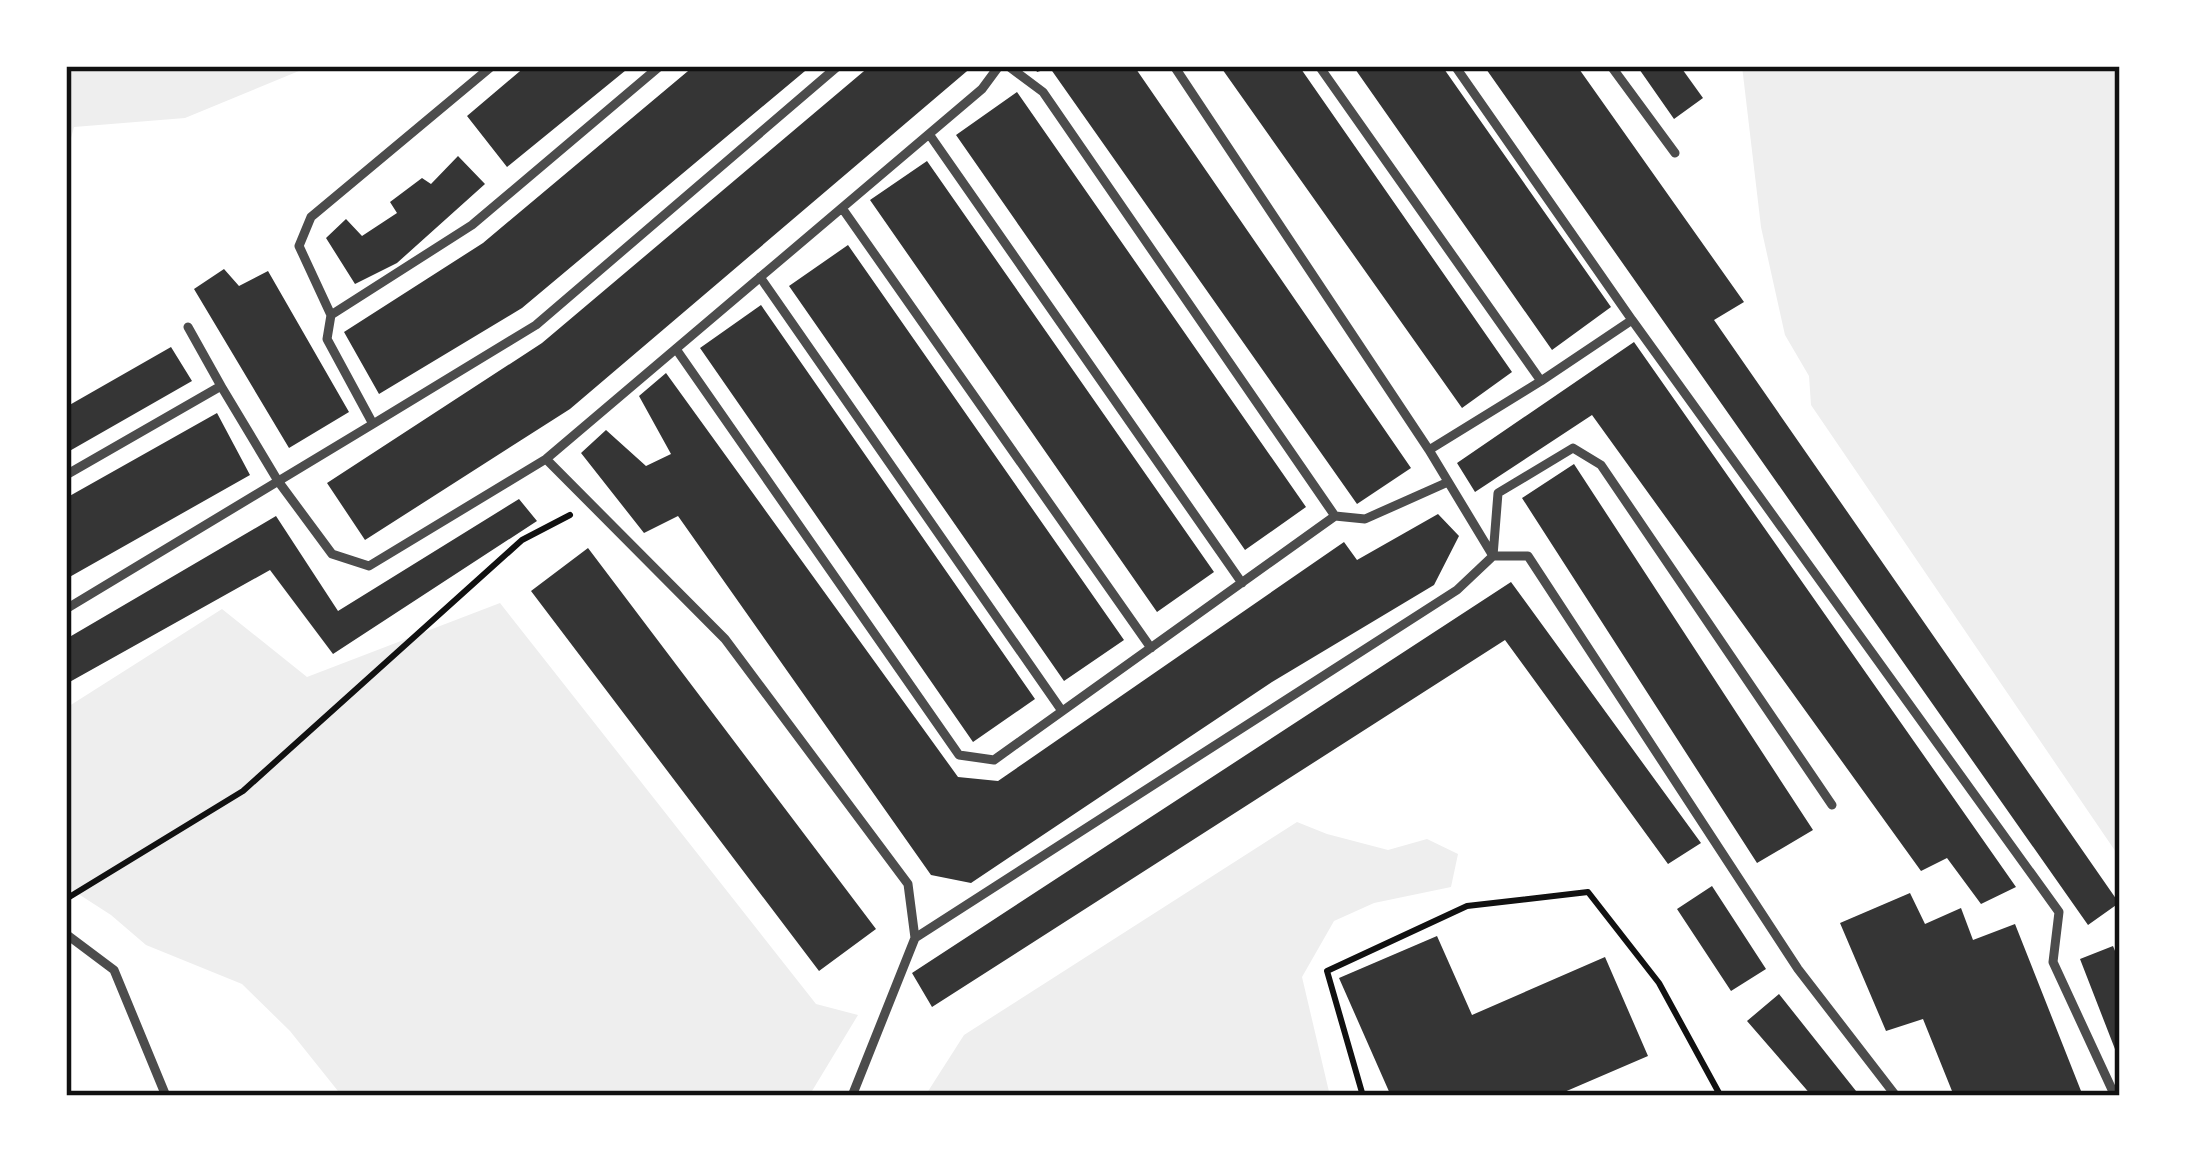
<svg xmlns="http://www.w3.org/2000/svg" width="2186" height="1162" viewBox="0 0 2186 1162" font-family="'Source Sans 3',sans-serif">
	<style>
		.green { fill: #eee }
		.building { fill: #353535 }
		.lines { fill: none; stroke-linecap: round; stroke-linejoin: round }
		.path { stroke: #111; stroke-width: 6 }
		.service { stroke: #4c4c4c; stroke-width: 9 }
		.neatline { fill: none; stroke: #111; stroke-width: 4.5 }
	</style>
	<rect width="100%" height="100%" fill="#fff"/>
	<path class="green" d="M 66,66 L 311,66 L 185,118 L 74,127 L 66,157 Z
		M 1742,66 L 2120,66 L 2120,858 L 1811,405 L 1809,376 L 1785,335 L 1761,227 Z
		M 500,603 L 816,1004 L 858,1015 L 809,1096 L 342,1096 L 290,1031 L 242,984 L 146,945 L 111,915 L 66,886 L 66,708 L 222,609 L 307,677 Z
		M 1297,822 L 1327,834 L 1388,850 L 1427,839 L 1458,854 L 1451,887 L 1374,903 L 1334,921 L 1302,977 L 1330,1096 L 925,1096 L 964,1035 Z"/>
	<path class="building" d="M 526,66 L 631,66 L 507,167 L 467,116 Z
		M 694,66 L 811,66 L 522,308 L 379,394 L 344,332 L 483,243 Z
		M 870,66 L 973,66 L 570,409 L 365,540 L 327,483 L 542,343 Z
		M 1034,66 L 1134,66 L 1411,468 L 1357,504 L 1050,68 L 1037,72 Z
		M 1220,66 L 1299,66 L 1512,372 L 1462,408 Z
		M 1353,66 L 1442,66 L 1611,307 L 1552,350 Z
		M 1484,66 L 1577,66 L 1744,302 L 1714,320 L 2119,903 L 2088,925 Z
		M 1637,66 L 1680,66 L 1703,98 L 1674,119 Z
		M 1017,92 L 1306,507 L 1245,550 L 956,135 Z
		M 458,156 L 485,184 L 397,263 L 355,284 L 326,238 L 346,219 L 362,236 L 397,213 L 390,202 L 422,178 L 431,184 Z
		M 927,161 L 1214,572 L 1157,612 L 870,200 Z
		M 848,245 L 1124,640 L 1064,681 L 789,286 Z
		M 224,269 L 239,286 L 268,271 L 349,412 L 289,448 L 194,289 Z
		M 761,305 L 1035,699 L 973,742 L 700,348 Z
		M 1634,342 L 2016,887 L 1981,904 L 1947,858 L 1921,871 L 1592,415 L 1475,492 L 1457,463 Z
		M 171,347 L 192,381 L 66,453 L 66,407 Z
		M 666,373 L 958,777 L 998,781 L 1344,542 L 1357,560 L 1438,514 L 1459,536 L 1434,585 L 1272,682 L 971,883 L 931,875 L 678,516 L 644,533 L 581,453 L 606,430 L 646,466 L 671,454 L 639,396 Z
		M 217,413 L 250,475 L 66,579 L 66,498 Z
		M 1574,464 L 1813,830 L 1757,863 L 1522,498 Z
		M 519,499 L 537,521 L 333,654 L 270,570 L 66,684 L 66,639 L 276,516 L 338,611 Z
		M 588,548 L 876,929 L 819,971 L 531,591 Z
		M 1511,582 L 1701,843 L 1668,864 L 1505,640 L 932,1007 L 912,973 Z
		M 1712,886 L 1766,969 L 1731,991 L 1677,909 Z
		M 1910,893 L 1925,924 L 1961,908 L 1973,940 L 2015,924 L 2083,1096 L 1954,1096 L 1923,1019 L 1886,1031 L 1840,923 Z
		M 1437,936 L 1472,1015 L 1605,957 L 1648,1056 L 1555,1096 L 1391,1096 L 1339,978 Z
		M 2113,946 L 2120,963 L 2120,1062 L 2080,959 Z
		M 1779,994 L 1860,1096 L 1812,1096 L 1747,1021 Z"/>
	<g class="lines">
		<path class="path" d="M 66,899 L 243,791 L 522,540 L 570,515
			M 1363,1096 L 1327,971 L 1467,906 L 1588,892 L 1659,983 L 1719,1093 L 1724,1096"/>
		<path class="service" d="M 1008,66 L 1043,92 L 1335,516 L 1365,519 L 1448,482
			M 1174,66 L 1429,450 L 1493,556
			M 1319,66 L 1541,381 L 1632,320 L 1455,66
			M 1611,66 L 1675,153
			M 929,134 L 1242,583
			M 842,208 L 1151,648
			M 760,277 L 1062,711
			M 331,315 L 299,246 L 311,217 L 492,66
			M 1632,320 L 2059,912 L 2053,962 L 2115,1096
			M 676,349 L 959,755 L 994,760 L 1335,516
			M 221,386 L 278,481 L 332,554 L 369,566 L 546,459 L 982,89 L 999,66
			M 373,424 L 536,325 L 838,66
			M 1429,450 L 1541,381
			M 546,459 L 725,639 L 908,884 L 915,938 L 1457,590 L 1493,556 L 1528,556 L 1798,969 L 1896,1096
			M 66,475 L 221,386 L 188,327
			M 1493,556 L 1498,493 L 1573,448 L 1601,465 L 1832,805
			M 66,609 L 373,424 L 327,339 L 331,315 L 472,225 L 660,66
			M 66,934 L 114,970 L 166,1096
			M 852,1096 L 915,938"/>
	</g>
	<rect width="2186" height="1162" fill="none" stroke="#ffffff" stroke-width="138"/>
	<rect x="69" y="69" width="2048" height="1024" class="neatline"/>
</svg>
